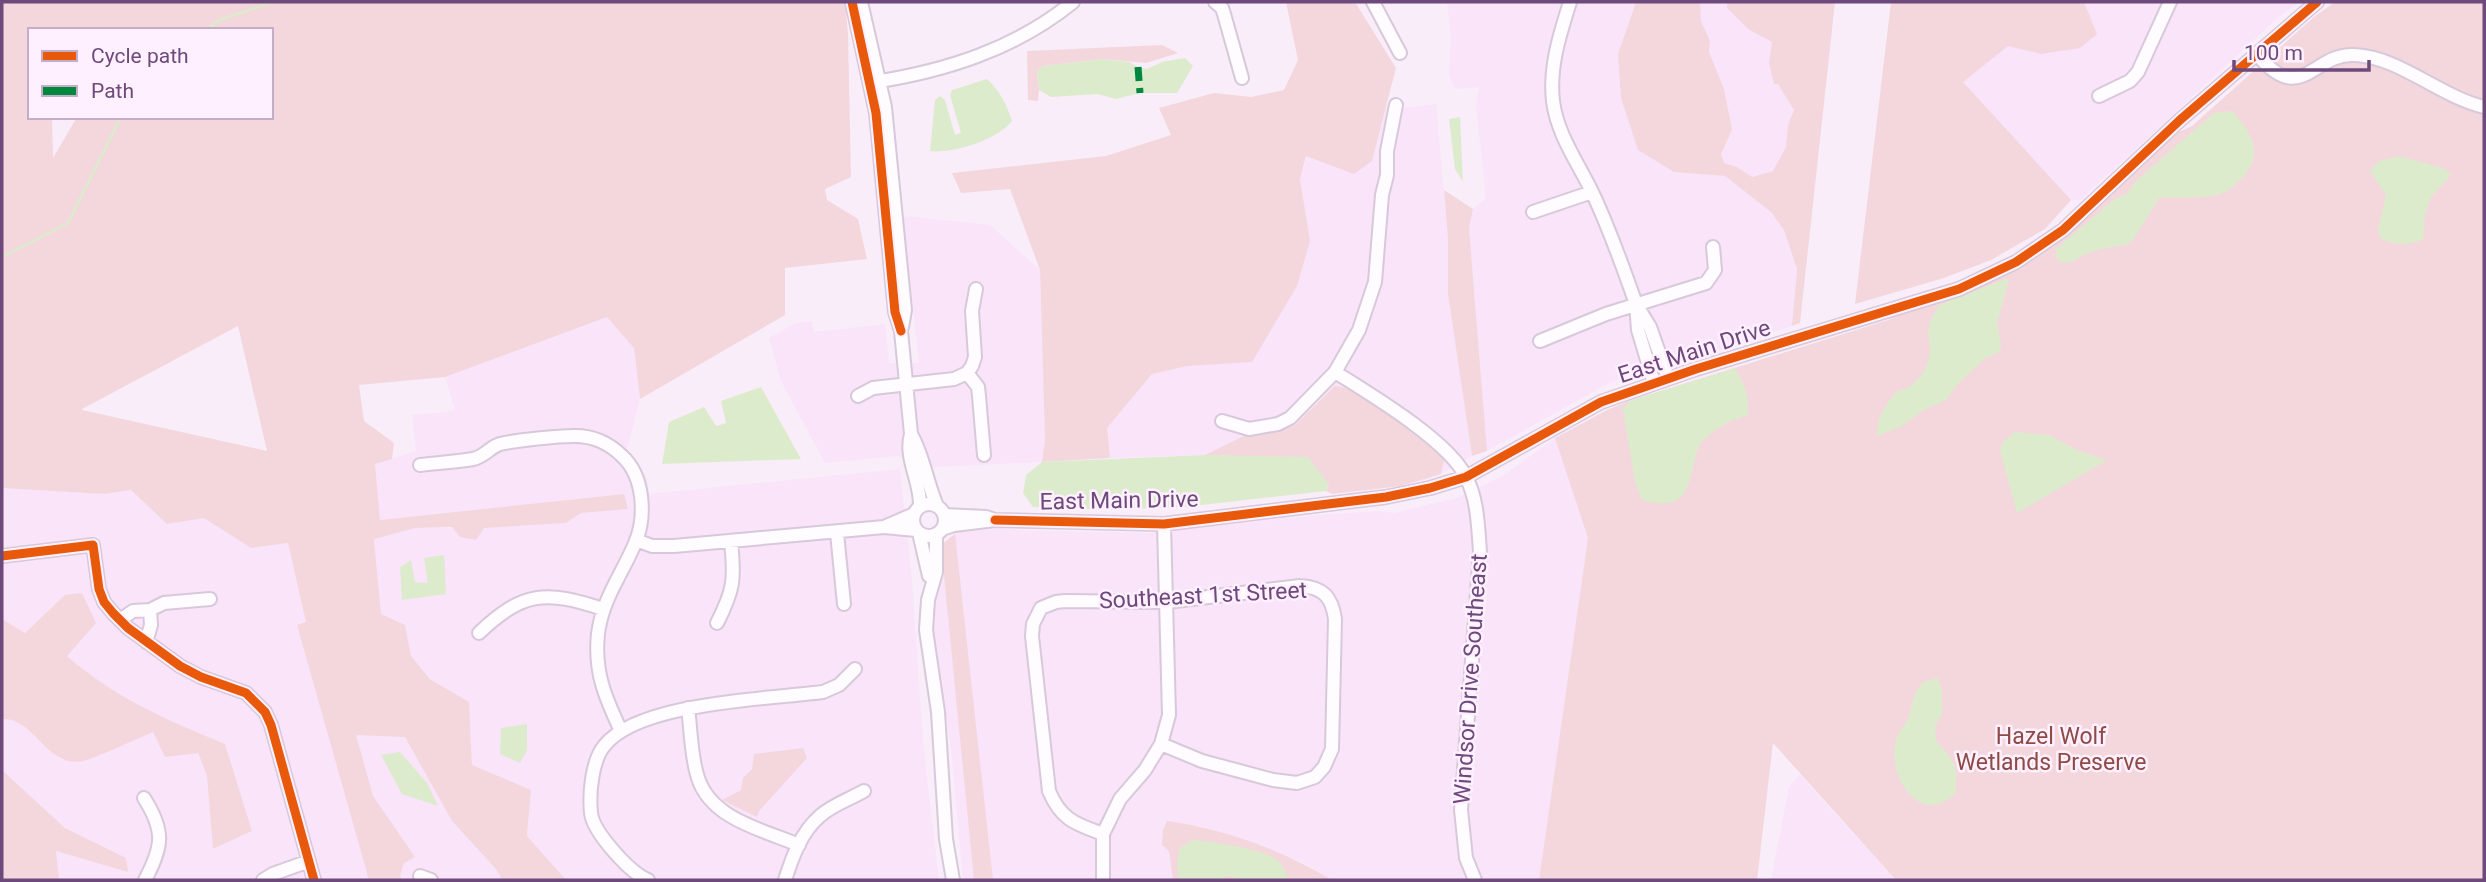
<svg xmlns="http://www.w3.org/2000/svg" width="2486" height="882" viewBox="0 0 2486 882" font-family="Roboto,sans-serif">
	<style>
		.residential { fill: #f9e4fa }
		.green { fill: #f3d7dd; fill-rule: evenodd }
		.water { fill: #ddebcd }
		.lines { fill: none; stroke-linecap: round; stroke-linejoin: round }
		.stream { stroke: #ddebcd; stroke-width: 2.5 }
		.minor-casing { stroke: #d7c9d9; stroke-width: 16 }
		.minor { stroke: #fefcfe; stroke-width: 12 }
		.quiet { stroke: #00873e; stroke-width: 7; stroke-dasharray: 14 7; stroke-linecap: butt }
		.cycleway-casing { stroke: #fff0ff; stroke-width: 13 }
		.cycleway { stroke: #e8590c; stroke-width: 9 }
		.labels { text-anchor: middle; stroke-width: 5; stroke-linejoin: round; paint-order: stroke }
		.street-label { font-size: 23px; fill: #6e497b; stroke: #fff0ff }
		.park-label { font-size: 23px; fill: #8e4b45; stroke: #fff0ff }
	</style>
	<rect width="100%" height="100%" fill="#f9edf9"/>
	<path class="residential" d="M 1447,2 L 1636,2 L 1618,54 L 1674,172 L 1725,176 L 1771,212 L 1784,230 L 1797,269 L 1792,326 L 1697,357 L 1672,357 L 1641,368 L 1600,388 L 1487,451 L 1469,228 L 1473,209 L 1486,199 L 1476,105 L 1479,87 L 1455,89 L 1449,75 L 1451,36 Z
		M 1700,2 L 1727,2 L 1727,8 L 1748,29 L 1772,42 L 1769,63 L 1774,83 L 1778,83 L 1794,110 L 1788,125 L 1786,147 L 1773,171 L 1751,177 L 1737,167 L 1724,163 L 1721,154 L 1732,130 L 1731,124 L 1724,89 L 1709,52 L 1710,41 L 1701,21 Z
		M 2084,2 L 2300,2 L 2281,15 L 2080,200 L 2071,200 L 1962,82 L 2008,45 L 2041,54 L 2097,34 Z
		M 1436,104 L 1448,239 L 1448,294 L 1472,456 L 1441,474 L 1422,481 L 1400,486 L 1332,494 L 1326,491 L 1329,485 L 1308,457 L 1205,455 L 1110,458 L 1106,428 L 1152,374 L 1187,366 L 1297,286 L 1310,241 L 1300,179 L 1307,156 L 1372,161 L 1386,107 L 1403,108 Z
		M 903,216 L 990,225 L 1040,270 L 1045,439 L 1042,462 L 934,467 L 898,456 L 825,463 L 781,381 L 769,338 L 796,323 L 812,321 L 814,332 L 885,324 L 889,363 L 919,363 Z
		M 607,317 L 634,348 L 640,399 L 627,450 L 637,461 L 647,479 L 649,494 L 900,469 L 912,580 L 923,742 L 939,880 L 566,880 L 527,836 L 531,790 L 472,765 L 469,702 L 431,679 L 411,656 L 405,626 L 381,614 L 374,538 L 415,528 L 484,528 L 566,523 L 581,513 L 627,509 L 623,494 L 379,520 L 375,464 L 416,451 L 412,415 L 448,412 L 455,410 L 445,377 Z
		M 1555,438 L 1588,538 L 1539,880 L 1332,880 L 1304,863 L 1199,825 L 1169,851 L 1173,880 L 963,880 L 951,749 L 936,654 L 932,617 L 941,545 L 955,534 L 970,529 L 1148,533 L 1318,515 L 1378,511 L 1394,513 L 1457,498 L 1503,476 Z
		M 2,488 L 104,494 L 131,490 L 167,524 L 204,518 L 251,548 L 288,543 L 306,622 L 405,737 L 452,821 L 496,869 L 502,880 L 59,880 L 55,851 L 127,871 L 126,859 L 65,828 L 2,770 L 2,719 L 5,718 L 19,722 L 60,759 L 77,763 L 153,732 L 197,753 L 207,776 L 214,849 L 252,831 L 225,744 L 159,717 L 89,675 L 67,656 L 65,595 L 25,633 L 2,619 Z
		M 1800,774 L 1809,785 L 1896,880 L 1771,880 L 1789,787 Z"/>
	<path class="green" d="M 2,2 L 845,2 L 848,34 L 851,177 L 825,189 L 827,200 L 858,219 L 867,259 L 785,268 L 785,315 L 640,399 L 634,348 L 607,317 L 445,377 L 359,385 L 364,421 L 394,443 L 392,459 L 375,464 L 380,520 L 624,494 L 628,509 L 581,513 L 566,523 L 484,528 L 476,540 L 460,537 L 452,527 L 415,528 L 374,539 L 381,614 L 405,625 L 411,656 L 430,679 L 469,702 L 472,765 L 531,790 L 527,836 L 566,880 L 502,880 L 496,869 L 452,821 L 405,737 L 356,735 L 373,796 L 415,857 L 404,863 L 400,875 L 401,880 L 369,880 L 297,625 L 306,622 L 288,543 L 251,548 L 204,518 L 167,524 L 131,490 L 104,494 L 2,488 ZM 30,30 L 271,30 L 271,117 L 77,117 L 53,158 L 52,117 L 30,117 ZM 238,326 L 267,451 L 82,410 L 82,409 Z
		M 1286,2 L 1355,2 L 1396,68 L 1372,161 L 1354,174 L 1306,156 L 1300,179 L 1310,241 L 1297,286 L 1252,362 L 1187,366 L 1152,374 L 1107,428 L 1110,458 L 1042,462 L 1045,439 L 1040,270 L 1010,189 L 961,193 L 952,173 L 1106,156 L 1171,135 L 1159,108 L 1214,93 L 1251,97 L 1284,90 L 1298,60 Z
		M 1636,2 L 1700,2 L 1701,21 L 1710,41 L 1709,52 L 1724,89 L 1731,124 L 1732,130 L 1721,154 L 1724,163 L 1737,167 L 1752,177 L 1773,171 L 1786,147 L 1788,125 L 1794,110 L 1778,84 L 1774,84 L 1769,63 L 1772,42 L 1748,29 L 1727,8 L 1727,2 L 1835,2 L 1800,323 L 1792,326 L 1797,269 L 1784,230 L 1771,212 L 1725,176 L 1674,172 L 1638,150 L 1621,98 L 1618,54 Z
		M 1891,2 L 2084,2 L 2097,34 L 2080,48 L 2041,54 L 2008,46 L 1963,82 L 2071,200 L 2045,229 L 1991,260 L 1944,278 L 1855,304 Z
		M 2335,2 L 2484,2 L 2484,880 L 1896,880 L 1773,743 L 1757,880 L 1539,880 L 1588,538 L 1555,438 L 1607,410 L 1629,401 L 1888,320 L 1961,287 L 2034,251 L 2170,136 L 2192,126 L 2314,17 Z
		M 1162,45 L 1178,53 L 1146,63 L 1102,59 L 1043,66 L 1037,71 L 1039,90 L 1038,101 L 1028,100 L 1027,51 Z
		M 1444,190 L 1473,209 L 1469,228 L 1487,451 L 1472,456 L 1448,294 L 1448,239 Z
		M 1335,386 C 1358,386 1418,437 1438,453 L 1444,460 L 1441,474 L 1400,486 L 1332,494 L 1326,491 L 1329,485 L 1205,455 L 1246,435 L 1279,432 L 1295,425 Z
		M 955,534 L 993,880 L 974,880 L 941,545 Z
		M 82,593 L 96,623 L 67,656 C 115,698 167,720 225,744 L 252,831 L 213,849 L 207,776 L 198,753 L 165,757 L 153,732 C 138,738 87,763 76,762 C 45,762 32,717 2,719 L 2,619 L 25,633 L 65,595 Z
		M 803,748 L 807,758 L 759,811 L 757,817 L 722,800 L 741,790 L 743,778 L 752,769 L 754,754 Z
		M 2,770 L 65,828 L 126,858 L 128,872 L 56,851 L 59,880 L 2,880 Z
		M 1167,821 C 1224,829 1283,850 1332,880 L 1173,880 L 1169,851 L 1162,845 L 1163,830 Z"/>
	<path class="water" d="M 1185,58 L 1193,66 L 1177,93 L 1140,93 L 1116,99 L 1097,94 L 1051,97 L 1039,90 L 1037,71 L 1043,66 L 1102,59 L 1129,62 L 1138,67 L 1147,69 L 1162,62 Z
		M 987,79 C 1000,91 1007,105 1012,121 C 997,140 953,154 930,151 L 935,100 L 940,96 L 945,100 L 955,135 L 961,133 L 950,95 L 952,90 Z
		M 2232,111 C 2253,134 2266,157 2238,182 C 2234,185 2230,190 2225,192 C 2205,200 2180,197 2159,198 L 2133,240 L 2126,245 L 2105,248 L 2090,252 L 2071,262 L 2061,263 L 2056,257 L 2056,249 L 2116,198 L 2127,194 L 2135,182 L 2214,113 Z
		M 1460,117 L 1463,182 L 1455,169 L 1449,119 Z
		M 2399,156 L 2443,168 L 2451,175 L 2431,197 L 2425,215 L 2423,239 C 2408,247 2396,245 2381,239 L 2378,228 L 2386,195 L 2370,171 L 2379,161 Z
		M 2005,279 L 2009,280 L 1997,323 L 2001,346 L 1999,352 L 1984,359 L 1956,386 L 1946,400 L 1922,411 L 1902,426 L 1877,436 C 1877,416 1885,406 1897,391 C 1916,389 1930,367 1930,349 C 1930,342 1927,333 1929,326 C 1930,319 1936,312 1939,305 Z
		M 1735,368 C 1744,384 1751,398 1747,416 C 1732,418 1704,434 1698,449 C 1686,484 1693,513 1642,500 L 1635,482 L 1623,409 L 1629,401 Z
		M 761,387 L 801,459 L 662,464 L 669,422 L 704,407 L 716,426 L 726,423 L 721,401 Z
		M 2015,432 L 2049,435 L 2079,451 L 2107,460 L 2017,513 L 2000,451 L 2003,442 Z
		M 1205,455 L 1308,457 L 1329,485 L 1326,491 L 1184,507 L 1111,510 L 1033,507 L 1023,493 L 1026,475 L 1042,462 Z
		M 444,555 L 446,594 L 402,600 L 400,567 L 411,560 L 415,582 L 428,583 L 424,558 Z
		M 1938,678 L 1942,692 L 1942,714 L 1935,726 L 1936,741 C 1955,761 1959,766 1955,795 C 1948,799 1939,806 1930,805 C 1903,802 1889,763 1896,740 C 1898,731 1906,725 1909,716 C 1914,699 1911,698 1923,682 Z
		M 527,724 L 527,750 L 520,763 L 500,754 L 501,728 Z
		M 400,752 L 427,783 L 438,806 L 402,794 L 381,755 Z
		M 1192,840 C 1209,841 1260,849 1274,858 C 1282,863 1286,872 1289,880 L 1242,880 L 1229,876 L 1215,880 L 1179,880 L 1177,863 L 1180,848 Z"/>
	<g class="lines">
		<path class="stream" d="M 207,30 L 219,20 L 273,2
			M 2,257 L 68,223 L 121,117"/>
		<defs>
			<path id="minor" d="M 852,2 L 876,113 L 895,312 L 901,331 L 911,434 C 904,458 921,482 920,506
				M 861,2 L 885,107 L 905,310 L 902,327
				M 1215,2 L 1222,8 L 1224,14 L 1242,78
				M 1373,2 L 1400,53
				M 1570,2 C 1560,34 1549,67 1553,101 C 1557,135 1579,164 1593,194 C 1610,230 1623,267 1636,304
				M 2256,53 C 2301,109 2313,52 2355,55 C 2399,57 2439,96 2484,107
				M 874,82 C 946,71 1015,49 1073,2
				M 2099,96 L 2130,81 L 2138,72 L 2170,2
				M 1533,212 L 1592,192
				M 1540,341 L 1606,314 L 1706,283 L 1715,270 L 1713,247
				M 1335,372 C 1370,394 1449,441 1466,477 C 1478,500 1478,527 1480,552 L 1461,810 L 1466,858 L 1475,880
				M 967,373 L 978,387 L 979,396 L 984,455
				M 1654,383 L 1638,330 L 1636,304 L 1650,327 L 1668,378
				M 858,396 L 873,388 L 954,379 L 967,373 L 972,366 L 975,357 L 972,311 L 976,289
				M 1222,421 L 1249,429 L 1278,424 L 1290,418 L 1335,372 L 1359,330 L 1375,282 L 1382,195 L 1387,175 L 1387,151 L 1396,105
				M 911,434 C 923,454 927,483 937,506
				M 420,465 C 437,463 455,462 473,459 C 484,457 490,447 500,444 C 519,440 556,436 575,436 C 594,436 609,443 622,456 C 644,476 646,515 636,541 C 623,573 602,599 598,634 C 594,672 605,697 621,731
				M913 520a16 16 0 1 1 32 0a16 16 0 1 1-32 0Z
				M 914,514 L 884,527 L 916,530
				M 995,520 L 1164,524 L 1386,497 L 1430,488 L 1466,477 L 1601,402 L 1696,369 L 1959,289 L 2016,262 L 2063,230 L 2180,120 L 2317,2
				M 942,529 L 954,525 L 995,520 L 986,517 L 944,515
				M 837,533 L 844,604
				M 919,533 L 929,576
				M 936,534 L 936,572 L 928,600 L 926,630 L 938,712 L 946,839 L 953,880
				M 636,540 L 652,546 L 674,546 L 884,527
				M 2,556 L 93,545 L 99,589 L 104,602 L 113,613 L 128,628 L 180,666 L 201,677 L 246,693 L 265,712 L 271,725 L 314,880
				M 150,610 L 164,603 L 210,599
				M 120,620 L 133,611 L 150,610 L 151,625 L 146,642
				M 717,623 C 734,590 735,579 731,542
				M 479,633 C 523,591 546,590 603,609
				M 688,708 C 691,731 691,757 698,778 C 711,819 763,830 799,845
				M 144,798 C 165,831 163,846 145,880
				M 1103,834 C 1076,824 1061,820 1049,791 L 1032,636 L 1033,624 L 1041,608 L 1056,602 L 1065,601 L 1167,602 L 1300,586 C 1323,587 1332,597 1335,619 L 1332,749 L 1324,767 L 1315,777 L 1297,783 L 1273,780 L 1202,761 L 1161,744
				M 420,876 L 431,880
				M 263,880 L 273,874 L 309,861
				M 648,880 C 630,873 593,832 591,813 C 589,793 592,761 604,746 C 638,702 769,699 823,692 L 839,685 L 855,669
				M 785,880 C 792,858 801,832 820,816 C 832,805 850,799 864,791
				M 1103,880 L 1103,834 L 1120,799 L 1145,770 L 1161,744 L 1169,715 L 1164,524"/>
		</defs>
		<use href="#minor" class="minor-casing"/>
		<use href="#minor" class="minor"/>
		<path class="quiet" d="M 1138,67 L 1140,93"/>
		<defs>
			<path id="cycleway" d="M 852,2 L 876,113 L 895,312 L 901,331
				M 995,520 L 1164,524 L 1386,497 L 1430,488 L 1466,477 L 1601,402 L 1696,369 L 1959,289 L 2016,262 L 2063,230 L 2180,120 L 2317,2
				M 2,556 L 93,545 L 99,589 L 104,602 L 113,613 L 128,628 L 180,666 L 201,677 L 246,693 L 265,712 L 271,725 L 314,880"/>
		</defs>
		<use href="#cycleway" class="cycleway-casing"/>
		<use href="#cycleway" class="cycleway"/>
	</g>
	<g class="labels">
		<g class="street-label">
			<text transform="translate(1694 351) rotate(-18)" y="8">East Main Drive</text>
			<text transform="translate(1119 500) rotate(-1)" y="8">East Main Drive</text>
			<text transform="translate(1203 595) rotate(-3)" y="8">Southeast 1st Street</text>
			<text transform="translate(1470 679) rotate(-86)" y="8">Windsor Drive Southeast</text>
		</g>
		<g class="park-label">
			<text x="2051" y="744">Hazel Wolf<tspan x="2051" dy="26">Wetlands Preserve</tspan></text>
		</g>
	</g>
	<rect width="2486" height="882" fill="none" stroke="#6e497b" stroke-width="7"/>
	<rect x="28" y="28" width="245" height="91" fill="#fff0ff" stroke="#c5adca" stroke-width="2"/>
	<rect x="42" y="51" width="35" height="10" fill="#e8590c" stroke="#c5adca" stroke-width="2"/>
	<text x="91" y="63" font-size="21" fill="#6e497b">Cycle path</text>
	<rect x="42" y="86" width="35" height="10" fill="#00873e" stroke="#c5adca" stroke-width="2"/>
	<text x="91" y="98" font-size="21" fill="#6e497b">Path</text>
	<path d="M2234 60v10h135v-10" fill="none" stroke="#6e497b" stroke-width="3.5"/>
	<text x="2244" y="60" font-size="21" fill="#6e497b" stroke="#fff0ff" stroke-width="5" paint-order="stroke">100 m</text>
</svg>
